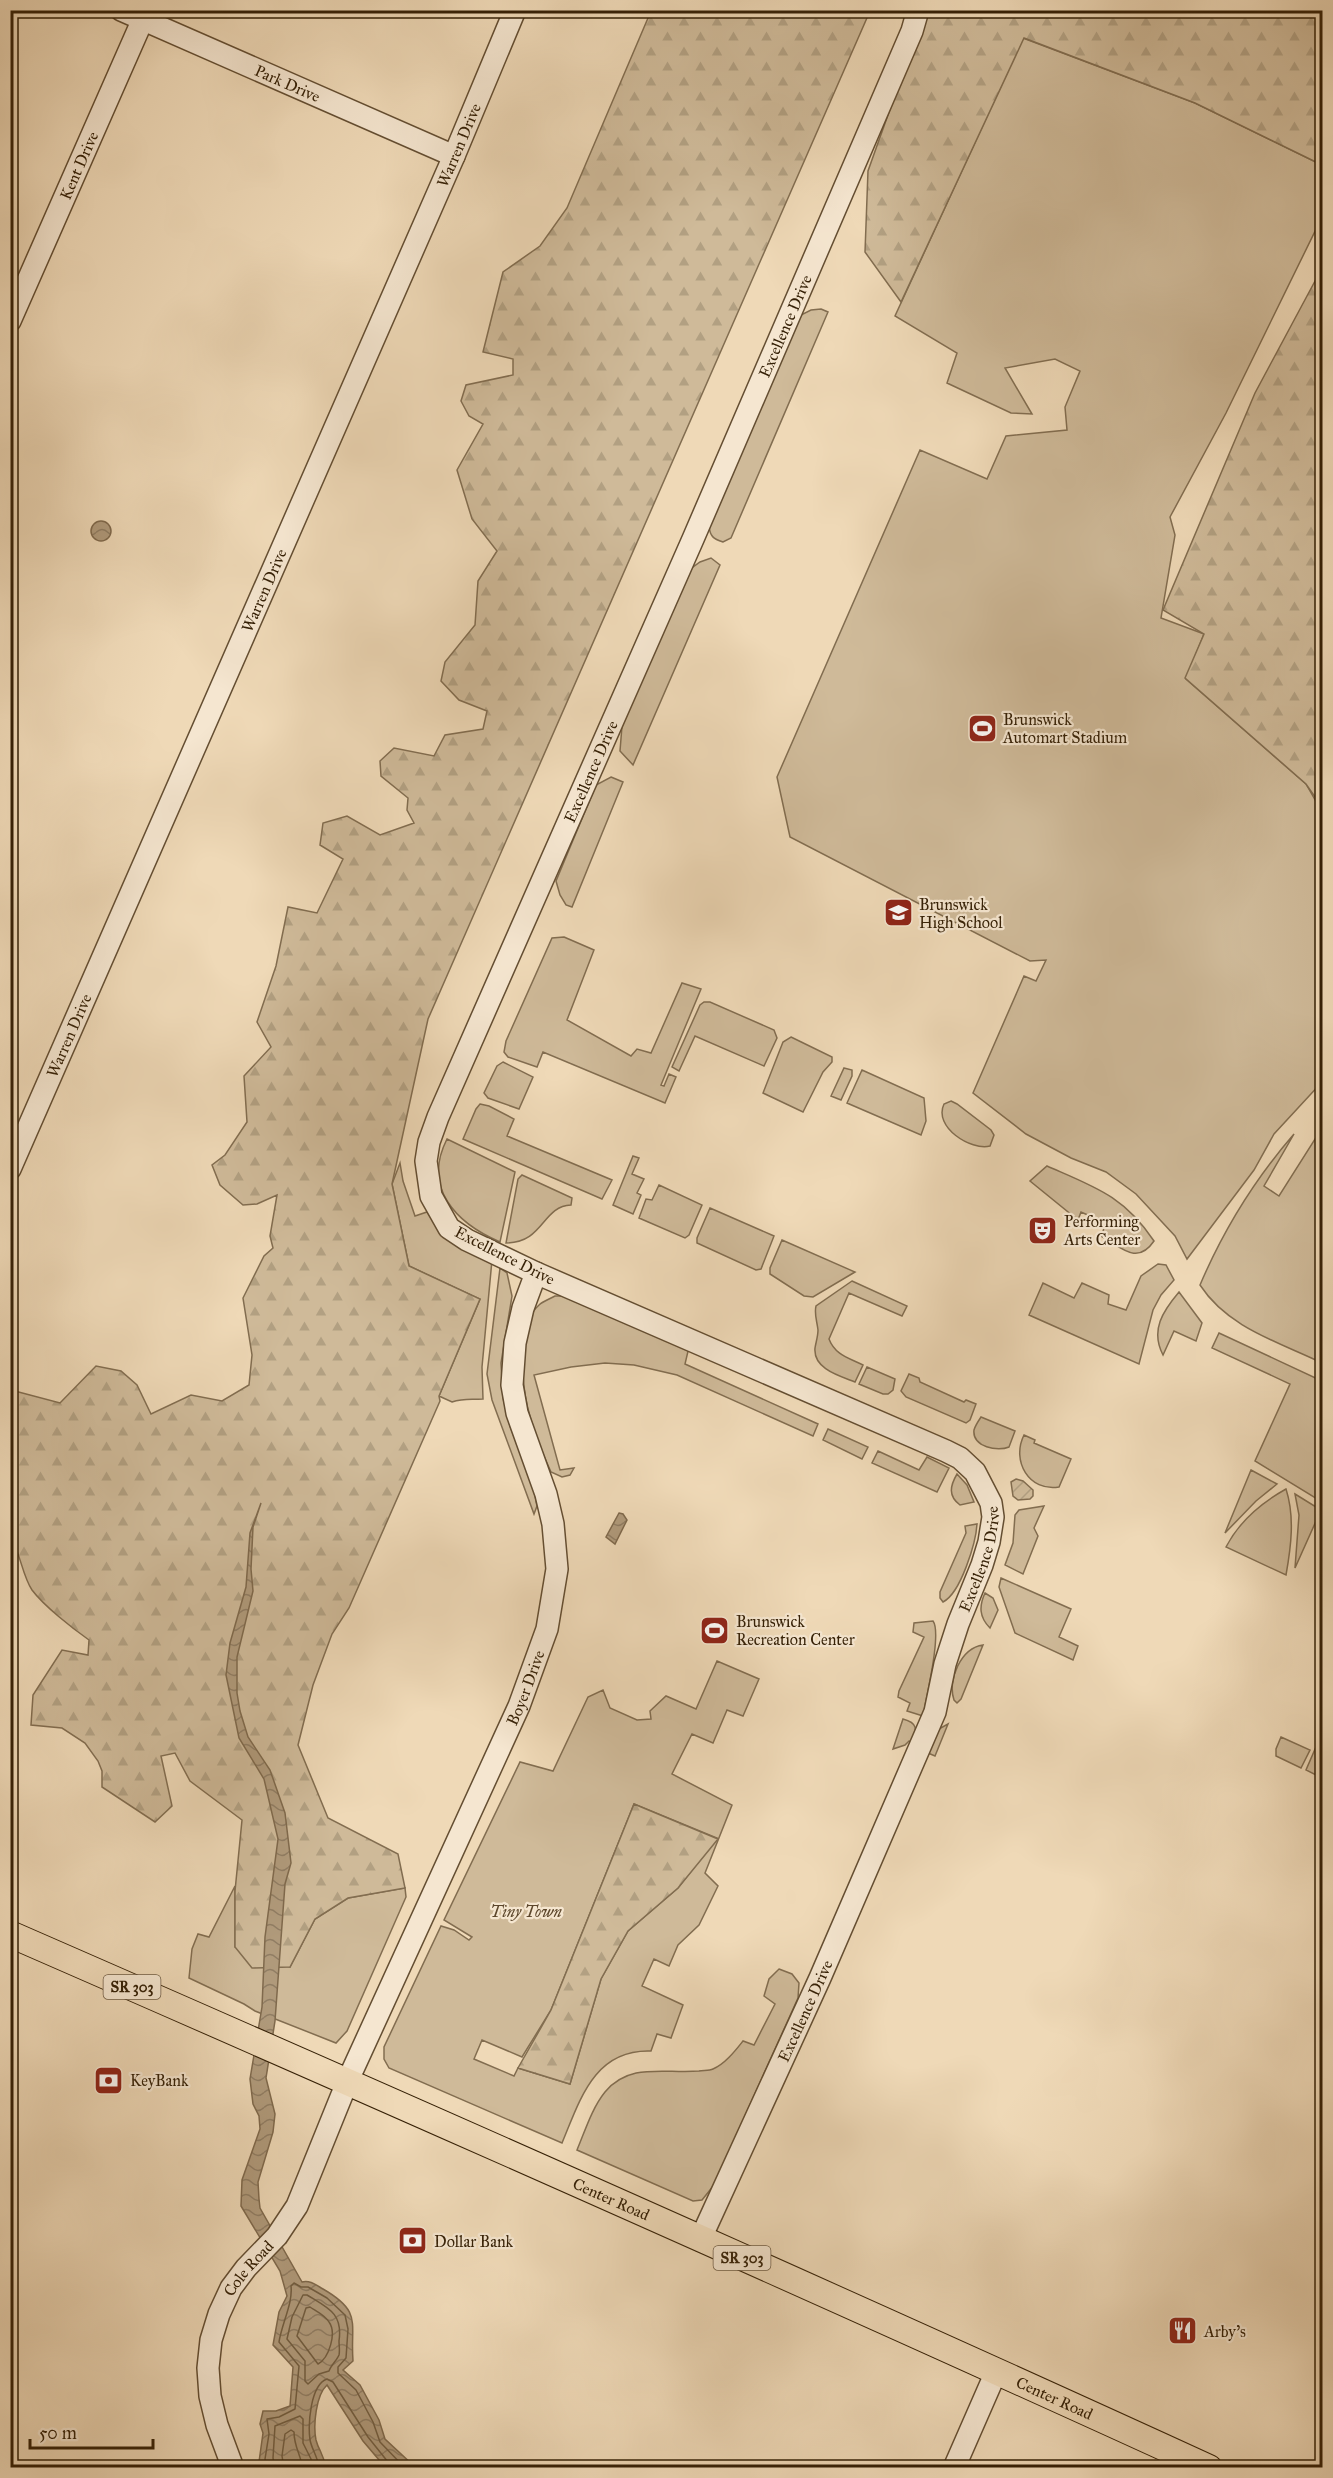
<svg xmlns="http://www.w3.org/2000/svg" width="1333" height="2478" viewBox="0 0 1333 2478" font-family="'IM FELL Great Primer',serif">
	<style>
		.green { fill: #cfba99; stroke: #826d50; stroke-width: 1.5; fill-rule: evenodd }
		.forest { fill: url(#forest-firs); stroke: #826d50; stroke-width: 1.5 }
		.garden { fill: url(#garden-furrows); stroke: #826d50; stroke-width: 1.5 }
		.water { fill: url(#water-waves); stroke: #7f694c; stroke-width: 1.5 }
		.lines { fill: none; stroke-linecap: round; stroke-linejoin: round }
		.shore { stroke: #725d40; stroke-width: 1.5 }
		.minor-casing { stroke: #644e32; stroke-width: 24 }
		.major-casing { stroke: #352006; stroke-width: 28 }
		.minor { stroke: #f5e6d0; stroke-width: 21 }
		.major { stroke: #efd9b7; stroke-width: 26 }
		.labels { text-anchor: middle; stroke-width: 4.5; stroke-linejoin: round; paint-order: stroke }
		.shield { fill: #f5e6d0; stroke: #6f5b43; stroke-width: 1.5 }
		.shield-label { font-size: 15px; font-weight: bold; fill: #352006 }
		.street-label { font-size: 16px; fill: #352006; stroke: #f5e6d0 }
		.poi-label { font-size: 16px; fill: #352006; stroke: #f5e6d0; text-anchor: start }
		.park-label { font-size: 16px; font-style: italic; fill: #5c462b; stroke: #f5e6d0 }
	</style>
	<defs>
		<pattern id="forest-firs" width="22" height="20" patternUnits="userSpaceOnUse" patternTransform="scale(1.5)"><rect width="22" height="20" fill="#cfba99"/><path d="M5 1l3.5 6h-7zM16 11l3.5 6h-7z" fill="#b2a082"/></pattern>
		<pattern id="garden-furrows" width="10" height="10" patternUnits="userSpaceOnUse" patternTransform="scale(1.5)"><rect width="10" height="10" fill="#cfba99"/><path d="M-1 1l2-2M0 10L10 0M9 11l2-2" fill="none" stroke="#b2a082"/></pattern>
		<pattern id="water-waves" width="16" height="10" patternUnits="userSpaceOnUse" patternTransform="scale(1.5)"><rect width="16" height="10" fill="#b09a7b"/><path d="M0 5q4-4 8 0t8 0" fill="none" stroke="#907d63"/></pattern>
	</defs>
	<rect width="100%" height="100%" fill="#efd9b7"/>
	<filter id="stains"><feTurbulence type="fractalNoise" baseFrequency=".00333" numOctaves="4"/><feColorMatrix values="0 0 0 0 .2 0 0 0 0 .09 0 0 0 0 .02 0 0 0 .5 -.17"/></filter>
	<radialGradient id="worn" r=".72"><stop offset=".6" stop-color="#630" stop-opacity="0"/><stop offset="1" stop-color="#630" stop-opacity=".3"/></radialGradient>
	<path class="green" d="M 1023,38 L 1195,103 L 1322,165 L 1322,217 L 1226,413 L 1170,517 L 1175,535 L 1161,618 L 1204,634 L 1186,679 L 1306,784 L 1322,812 L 1322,1082 L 1274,1134 L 1254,1170 L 1187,1259 L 1175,1236 L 1136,1194 L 1106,1172 L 1071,1158 L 1026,1134 L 973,1093 L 1024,976 L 1036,981 L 1046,960 L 1030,961 L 790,837 L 777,777 L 920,450 L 987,479 L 1006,436 L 1067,430 L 1065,407 L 1080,371 L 1055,359 L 1005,368 L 1032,414 L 1011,413 L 947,383 L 957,353 L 895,316 Z
		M 821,309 L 828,312 L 731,538 L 723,542 C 713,539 710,536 709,526 L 801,315 L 811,310 Z
		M 711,558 L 720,565 L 633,765 L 620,751 L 622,726 L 689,570 L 700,562 Z
		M 611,777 L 623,782 L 572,907 L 566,905 L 560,895 L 556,881 L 596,785 Z
		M 564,937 L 594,950 L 567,1020 L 631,1056 L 637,1049 L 651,1053 L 682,983 L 701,989 L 661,1085 L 664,1086 L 669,1074 L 676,1077 L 665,1103 L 543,1052 L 537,1067 L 508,1057 L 504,1052 L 506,1041 L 552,938 Z
		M 704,1002 L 710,1002 L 774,1030 L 777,1038 L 764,1066 L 695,1036 L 679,1071 L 672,1067 L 700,1005 Z
		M 791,1037 L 832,1057 L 832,1062 L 823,1072 L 803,1112 L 763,1093 L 783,1042 Z
		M 503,1062 L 533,1077 L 519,1109 L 488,1098 L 484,1093 L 497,1066 Z
		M 844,1068 L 852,1070 L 852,1076 L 841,1100 L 831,1096 Z
		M 862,1070 L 924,1098 L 926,1121 L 921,1135 L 847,1103 Z
		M 951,1101 L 957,1104 L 991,1130 L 994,1135 L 990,1146 C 971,1151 933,1127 944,1104 Z
		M 480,1104 L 489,1106 L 514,1119 L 507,1136 L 612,1180 L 602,1199 L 463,1139 L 476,1109 Z
		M 1322,1128 L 1322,1363 C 1279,1342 1228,1328 1200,1285 C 1223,1231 1255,1179 1294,1134 L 1264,1186 L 1279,1196 Z
		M 447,1139 L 515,1172 L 500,1242 C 456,1223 422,1188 447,1139 Z
		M 633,1156 L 639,1158 L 632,1174 L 644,1179 L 637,1193 L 641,1195 L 633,1214 L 613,1205 Z
		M 400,1163 L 403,1181 L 415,1216 L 427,1212 L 438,1227 L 492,1260 L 482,1367 L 483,1399 C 471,1400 464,1398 452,1402 L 439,1396 L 480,1299 L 409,1266 L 392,1184 Z
		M 1047,1166 C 1095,1187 1124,1196 1154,1241 C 1137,1266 1121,1247 1101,1236 L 1106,1223 L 1081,1212 L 1078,1220 L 1030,1181 Z
		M 522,1175 L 572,1198 L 571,1205 C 542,1206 544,1243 506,1243 L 518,1179 Z
		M 659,1185 L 702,1205 L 689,1235 L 685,1238 L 639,1218 L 646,1199 L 652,1200 Z
		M 710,1208 L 774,1236 L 761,1269 L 756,1270 L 697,1243 L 697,1238 Z
		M 782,1240 L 855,1272 L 813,1297 L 804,1296 L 770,1274 L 770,1268 Z
		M 1158,1264 L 1166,1265 L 1174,1280 L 1161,1295 L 1153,1310 L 1139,1364 L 1029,1315 L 1043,1283 L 1074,1298 L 1082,1283 L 1109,1295 L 1108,1304 L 1126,1310 L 1141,1276 Z
		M 500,1268 L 507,1273 L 512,1296 L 501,1363 L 503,1398 L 510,1426 L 533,1486 L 537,1506 L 534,1514 L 492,1400 L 487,1374 Z
		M 852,1281 L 907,1306 L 902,1316 L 849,1293 L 829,1339 C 835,1355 849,1358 863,1365 L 855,1382 C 840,1376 813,1369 815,1348 C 816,1342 818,1336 818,1330 C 817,1321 814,1314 816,1306 Z
		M 1179,1292 L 1202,1323 L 1196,1341 L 1174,1331 L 1163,1355 C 1150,1330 1163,1311 1179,1292 Z
		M 555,1296 L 574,1296 L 689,1347 L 685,1364 L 818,1424 L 813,1436 L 677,1375 L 634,1365 L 605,1363 L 571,1367 L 534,1375 L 560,1470 L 574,1468 L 570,1475 L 562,1477 L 551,1472 C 531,1429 517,1386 525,1338 C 527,1326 529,1314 539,1305 C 543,1301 550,1299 555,1296 Z
		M 1219,1333 L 1322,1381 L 1322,1502 L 1255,1461 L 1290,1384 L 1212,1348 Z
		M 867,1367 L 895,1379 L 893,1390 L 888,1394 L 883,1394 L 859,1384 Z
		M 909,1374 L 919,1378 L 920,1382 L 964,1402 L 966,1400 L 976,1404 L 970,1420 L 966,1423 L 906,1397 L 901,1391 Z
		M 981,1417 L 1015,1431 L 1009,1447 C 998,1452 972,1447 974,1430 C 975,1426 979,1420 981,1417 Z
		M 828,1429 L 868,1447 L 862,1459 L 823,1440 Z
		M 1024,1435 L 1035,1440 L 1034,1443 L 1071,1459 L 1059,1487 C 1029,1492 1011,1461 1024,1435 Z
		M 878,1451 L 919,1470 L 927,1457 L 949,1468 L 937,1492 L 872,1463 Z
		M 1251,1470 L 1277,1484 L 1256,1501 L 1225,1533 Z
		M 957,1474 L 967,1485 L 974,1502 L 960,1505 C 948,1496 950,1486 957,1474 Z
		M 1286,1489 C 1295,1517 1291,1547 1286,1575 L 1226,1547 C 1239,1522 1261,1503 1286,1489 Z
		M 1295,1494 L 1321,1510 L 1295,1568 L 1299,1515 Z
		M 1044,1506 L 1034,1528 L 1038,1536 L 1023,1574 L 1005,1565 L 1013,1543 L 1015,1515 L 1019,1510 Z
		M 977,1524 C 976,1542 961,1593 943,1602 L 940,1598 L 940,1592 L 966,1533 L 965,1526 Z
		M 1001,1578 L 1071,1609 L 1059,1637 L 1078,1646 L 1073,1660 L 1015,1633 L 999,1587 Z
		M 985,1593 L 993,1598 L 998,1610 L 990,1628 C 979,1617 979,1606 985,1593 Z
		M 933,1621 C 942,1633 926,1698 923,1716 L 907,1711 L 910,1703 L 898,1697 L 899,1691 L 924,1637 L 913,1632 L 914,1623 Z
		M 983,1645 L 961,1699 L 957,1703 L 954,1700 C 947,1680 961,1648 983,1645 Z
		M 717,1661 L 759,1679 L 743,1716 L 727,1710 L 713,1743 L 692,1734 L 672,1774 L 732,1805 L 705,1873 L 718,1886 L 699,1925 L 678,1945 L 669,1966 L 654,1959 L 642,1986 L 683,2005 L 671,2038 L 657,2034 L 651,2051 C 594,2049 580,2100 562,2143 L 389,2068 L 384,2059 L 384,2047 L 441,1926 L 454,1930 L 469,1940 L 472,1937 L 444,1920 L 520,1762 L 553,1771 L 588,1697 L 603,1690 L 610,1708 L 637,1720 L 651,1719 L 650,1711 L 666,1696 L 696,1709 ZM 634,1804 L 717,1838 L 678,1888 L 628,1931 L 601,1979 L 570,2084 L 518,2068 L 514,2076 L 474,2059 L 482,2040 L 522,2057 L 551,2010 Z
		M 903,1719 C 918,1723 917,1729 912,1742 L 909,1741 L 905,1745 L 893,1749 Z
		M 948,1724 L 935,1756 L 928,1753 L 937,1730 Z
		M 1322,1733 L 1322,1778 L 1306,1770 Z
		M 1281,1737 L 1310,1750 L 1301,1768 L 1276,1756 L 1276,1749 Z
		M 235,1886 L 235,1947 L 290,1967 L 315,1919 L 348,1898 L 405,1888 L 406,1897 L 347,2031 L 336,2043 L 255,2011 L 244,2004 L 189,1978 L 192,1949 L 198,1934 L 209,1937 Z
		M 779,1969 L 792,1974 L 799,1983 L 798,1998 L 714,2185 L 702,2200 L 693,2201 L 577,2150 C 585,2131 592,2108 605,2092 C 630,2062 665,2074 699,2071 C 703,2070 709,2071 713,2069 C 725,2064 735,2051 743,2041 L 754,2045 L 775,2004 L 764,1996 L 769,1979 Z"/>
	<path class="forest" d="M 651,11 L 870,11 L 428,1019 L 392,1184 L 409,1266 L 480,1299 L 439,1396 L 440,1401 L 349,1608 L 332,1634 L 313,1685 L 298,1745 L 328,1818 L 398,1854 L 405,1888 L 348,1898 L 315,1919 L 290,1967 L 252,1968 L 235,1947 L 235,1891 L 242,1820 L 190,1781 L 175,1753 L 161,1756 L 172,1806 L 155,1822 L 102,1787 L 102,1771 L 98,1761 L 85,1743 L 62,1728 L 31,1725 L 33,1695 L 62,1650 L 88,1655 L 89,1640 C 72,1628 44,1606 32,1590 C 23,1577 20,1553 11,1537 L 11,1390 L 60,1403 L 96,1366 L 121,1371 L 137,1385 L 151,1414 L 191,1395 L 222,1401 L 249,1385 L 252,1355 L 243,1298 L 264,1256 L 273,1248 L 270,1236 L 277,1195 L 257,1204 L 243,1205 L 220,1185 L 212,1165 L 225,1155 L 247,1122 L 244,1076 L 271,1047 L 257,1022 L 276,966 L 288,907 L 317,913 L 343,859 L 320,845 L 323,823 L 347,816 L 380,835 L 414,823 L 407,810 L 408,798 L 381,776 L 380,761 L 394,748 L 434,756 L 445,735 L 483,729 L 487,711 L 459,700 L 441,681 L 445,662 L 475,625 L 478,581 L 497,551 L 472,519 L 457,470 L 483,424 L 469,416 L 461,401 L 466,385 L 513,375 L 513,359 L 483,352 L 503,272 L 540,246 L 567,208 Z
		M 925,11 L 1322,11 L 1322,165 L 1195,103 L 1024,38 L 901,302 L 865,252 L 868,171 Z
		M 1322,268 L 1322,807 L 1306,784 L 1185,678 L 1204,634 L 1163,610 L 1255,393 Z
		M 634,1804 L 718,1839 L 678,1888 L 628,1931 L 601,1979 L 570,2084 L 518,2068 L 551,2010 Z"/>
	<path class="garden" d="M 1016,1479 L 1023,1481 L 1033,1490 L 1033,1496 L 1030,1499 L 1018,1500 L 1013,1496 L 1011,1482 Z"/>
	<path class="water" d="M91 531a10 10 0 1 1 20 0a10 10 0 1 1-20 0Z
		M 261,1503 L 253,1527 L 251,1569 L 253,1591 L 237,1657 L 237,1693 L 240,1711 L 248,1737 L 270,1770 L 285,1813 L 291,1863 L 285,1884 L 275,2021 L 266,2078 L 275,2114 L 273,2132 L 258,2182 L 259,2199 L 260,2208 L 302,2282 C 310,2280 316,2285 323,2289 C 363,2312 350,2323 353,2361 L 343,2370 L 360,2385 L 379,2420 L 385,2439 L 415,2467 L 385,2467 L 363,2441 L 327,2385 C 316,2395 313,2425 316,2440 C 319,2452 324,2453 325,2467 L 264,2467 L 259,2462 L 263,2433 L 260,2424 L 263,2411 L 276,2411 L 290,2406 L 293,2367 L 273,2345 L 279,2312 L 287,2296 L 280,2271 L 241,2206 L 242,2180 L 260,2129 L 259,2116 L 253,2104 L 250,2079 L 262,2007 L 265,1937 L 278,1839 L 264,1779 L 239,1738 L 226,1675 L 230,1643 L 246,1587 L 250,1533 Z
		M 619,1513 L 623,1514 L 627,1520 L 615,1544 L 606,1537 Z"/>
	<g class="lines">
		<path class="shore" d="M 303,2295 L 307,2295 C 328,2308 343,2313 339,2341 C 339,2345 340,2351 339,2355 C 337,2360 331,2365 329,2371 L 319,2374 L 308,2384 L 305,2381 L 305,2361 L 287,2339 L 292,2317 Z
			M 310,2307 C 316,2311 325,2315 329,2322 C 337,2333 329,2358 318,2364 L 297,2336 L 306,2308 Z
			M 267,2468 L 265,2459 L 269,2434 L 267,2419 L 279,2417 L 295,2409 L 299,2366 L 279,2342 C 282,2323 293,2303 291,2286 L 294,2283 L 301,2287 L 308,2287 L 327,2298 L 345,2315 L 348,2329 L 346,2358 L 338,2367 L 338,2373 L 356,2390 L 373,2422 L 380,2442 L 405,2468
			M 275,2468 L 273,2458 L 275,2426 L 300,2416 L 303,2419 L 303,2443 L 311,2459 L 311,2468
			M 284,2468 L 282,2456 L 285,2434 L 291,2430 L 294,2432 C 294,2448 302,2456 302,2468
			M 319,2468 C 318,2457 312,2450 310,2440 C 308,2425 310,2385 327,2379 L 333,2382 L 368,2437 L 388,2462 L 389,2468"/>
		<defs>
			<g id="minor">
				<path id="s1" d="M 121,10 L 454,156"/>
				<path id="s2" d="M 10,321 L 147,10"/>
				<path id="s3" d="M 10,1169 L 454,156 L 515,10"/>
				<path id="s4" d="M 700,2240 L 820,1978 L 935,1712 L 945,1664 L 958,1624 L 982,1565 L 989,1542 L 993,1517 L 991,1503 L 975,1472 L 960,1458 L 946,1451 L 536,1273 L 467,1240 L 449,1228 L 431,1196 L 426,1161 L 429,1142 L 438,1117 L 693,539 L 912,31 L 918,10"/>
				<path id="s5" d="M 233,2468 L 217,2425 L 210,2396 L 208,2368 L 211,2340 L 219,2314 L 231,2288 L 246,2268 L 277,2236 L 297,2206 L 348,2080 L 519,1706 L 547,1629 L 557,1569 L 553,1524 L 546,1494 L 517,1413 L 512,1385 L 515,1343 L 523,1308 L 536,1273"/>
				<path d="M 954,2468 L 996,2372"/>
			</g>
			<g id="major">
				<path id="s6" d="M 10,1934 C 411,2109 811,2286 1209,2468"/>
			</g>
		</defs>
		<use href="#minor" class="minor-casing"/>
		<use href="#major" class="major-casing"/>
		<use href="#minor" class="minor"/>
		<use href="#major" class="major"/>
	</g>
	<defs>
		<symbol id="stadium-square" viewBox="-11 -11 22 22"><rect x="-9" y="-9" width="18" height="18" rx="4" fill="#8f2418" stroke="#f5e6d0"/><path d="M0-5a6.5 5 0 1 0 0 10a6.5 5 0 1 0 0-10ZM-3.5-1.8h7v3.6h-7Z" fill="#fff"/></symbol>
		<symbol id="school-square" viewBox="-11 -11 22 22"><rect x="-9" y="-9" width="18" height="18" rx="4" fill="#8f2418" stroke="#f5e6d0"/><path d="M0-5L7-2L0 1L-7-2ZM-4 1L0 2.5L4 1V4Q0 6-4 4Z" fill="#fff"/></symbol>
		<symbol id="theatre-square" viewBox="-11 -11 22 22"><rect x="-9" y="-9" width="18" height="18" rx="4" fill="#8f2418" stroke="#f5e6d0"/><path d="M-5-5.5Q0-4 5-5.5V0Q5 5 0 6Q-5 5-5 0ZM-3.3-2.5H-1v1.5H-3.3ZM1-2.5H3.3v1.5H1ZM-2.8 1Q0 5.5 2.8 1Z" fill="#fff"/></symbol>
		<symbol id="bank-square" viewBox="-11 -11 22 22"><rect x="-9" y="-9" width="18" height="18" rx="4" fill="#8f2418" stroke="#f5e6d0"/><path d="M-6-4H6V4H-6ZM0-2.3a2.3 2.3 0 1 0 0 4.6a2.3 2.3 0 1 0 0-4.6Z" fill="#fff"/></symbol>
		<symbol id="restaurant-square" viewBox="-11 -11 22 22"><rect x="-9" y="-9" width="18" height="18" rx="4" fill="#8f2418" stroke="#f5e6d0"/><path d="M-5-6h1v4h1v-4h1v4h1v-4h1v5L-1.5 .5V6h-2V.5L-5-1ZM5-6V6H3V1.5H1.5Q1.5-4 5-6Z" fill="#fff"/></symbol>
	</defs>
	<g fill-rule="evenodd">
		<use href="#stadium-square" x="966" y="712" width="33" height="33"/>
		<use href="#school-square" x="882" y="896" width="33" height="33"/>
		<use href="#theatre-square" x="1026" y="1214" width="33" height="33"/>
		<use href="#stadium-square" x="698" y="1614" width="33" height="33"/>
		<use href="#bank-square" x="92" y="2064" width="33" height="33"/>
		<use href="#bank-square" x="396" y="2224" width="33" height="33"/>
		<use href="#restaurant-square" x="1166" y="2314" width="33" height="33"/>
	</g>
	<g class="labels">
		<g class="shield">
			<rect x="103.5" y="1975" width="57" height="24" rx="4.5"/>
			<rect x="713.5" y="2246" width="57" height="24" rx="4.5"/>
		</g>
		<g class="shield-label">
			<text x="132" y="1992">SR 303</text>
			<text x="742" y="2263">SR 303</text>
		</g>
		<g class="street-label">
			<text dy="6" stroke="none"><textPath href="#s1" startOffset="182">Park Drive</textPath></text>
			<text dy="6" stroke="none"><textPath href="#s3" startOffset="1118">Warren Drive</textPath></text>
			<text dy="6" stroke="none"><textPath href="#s2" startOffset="170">Kent Drive</textPath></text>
			<text dy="6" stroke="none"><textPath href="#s4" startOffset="2394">Excellence Drive</textPath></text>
			<text dy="6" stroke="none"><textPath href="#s3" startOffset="632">Warren Drive</textPath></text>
			<text dy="6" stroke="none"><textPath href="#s4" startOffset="1908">Excellence Drive</textPath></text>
			<text dy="6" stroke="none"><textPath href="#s3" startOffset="146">Warren Drive</textPath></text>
			<text transform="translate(505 1255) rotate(27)" y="6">Excellence Drive</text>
			<text dy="6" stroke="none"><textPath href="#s4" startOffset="738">Excellence Drive</textPath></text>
			<text dy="6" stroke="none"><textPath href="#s5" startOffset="860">Boyer Drive</textPath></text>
			<text dy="6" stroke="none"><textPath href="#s4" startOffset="252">Excellence Drive</textPath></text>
			<text dy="6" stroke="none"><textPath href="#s6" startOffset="657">Center Road</textPath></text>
			<text dy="6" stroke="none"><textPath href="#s5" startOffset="214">Cole Road</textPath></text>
			<text dy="6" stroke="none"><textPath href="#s6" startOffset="1143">Center Road</textPath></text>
		</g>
		<g class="poi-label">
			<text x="1003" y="725">Brunswick<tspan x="1003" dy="18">Automart Stadium</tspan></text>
			<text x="919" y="910">Brunswick<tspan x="919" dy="18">High School</tspan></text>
			<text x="1064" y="1227">Performing<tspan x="1064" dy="18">Arts Center</tspan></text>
			<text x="736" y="1627">Brunswick<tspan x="736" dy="18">Recreation Center</tspan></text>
			<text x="130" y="2086">KeyBank</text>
			<text x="434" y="2247">Dollar Bank</text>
			<text x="1204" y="2337">Arby's</text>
		</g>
		<g class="park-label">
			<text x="526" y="1917">Tiny Town</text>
		</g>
	</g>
	<rect width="1333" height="2478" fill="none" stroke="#efd9b7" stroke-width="36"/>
	<rect x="12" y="12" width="1309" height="2454" fill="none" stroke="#352006" stroke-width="3"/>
	<rect x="18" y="18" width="1297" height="2442" fill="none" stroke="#352006" stroke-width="1.5"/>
	<path d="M30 2439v9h123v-9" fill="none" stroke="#352006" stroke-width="3"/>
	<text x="39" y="2439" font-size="18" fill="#352006" stroke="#f5e6d0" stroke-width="4.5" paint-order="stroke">50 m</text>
	<rect width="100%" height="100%" filter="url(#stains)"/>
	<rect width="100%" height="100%" fill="url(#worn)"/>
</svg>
